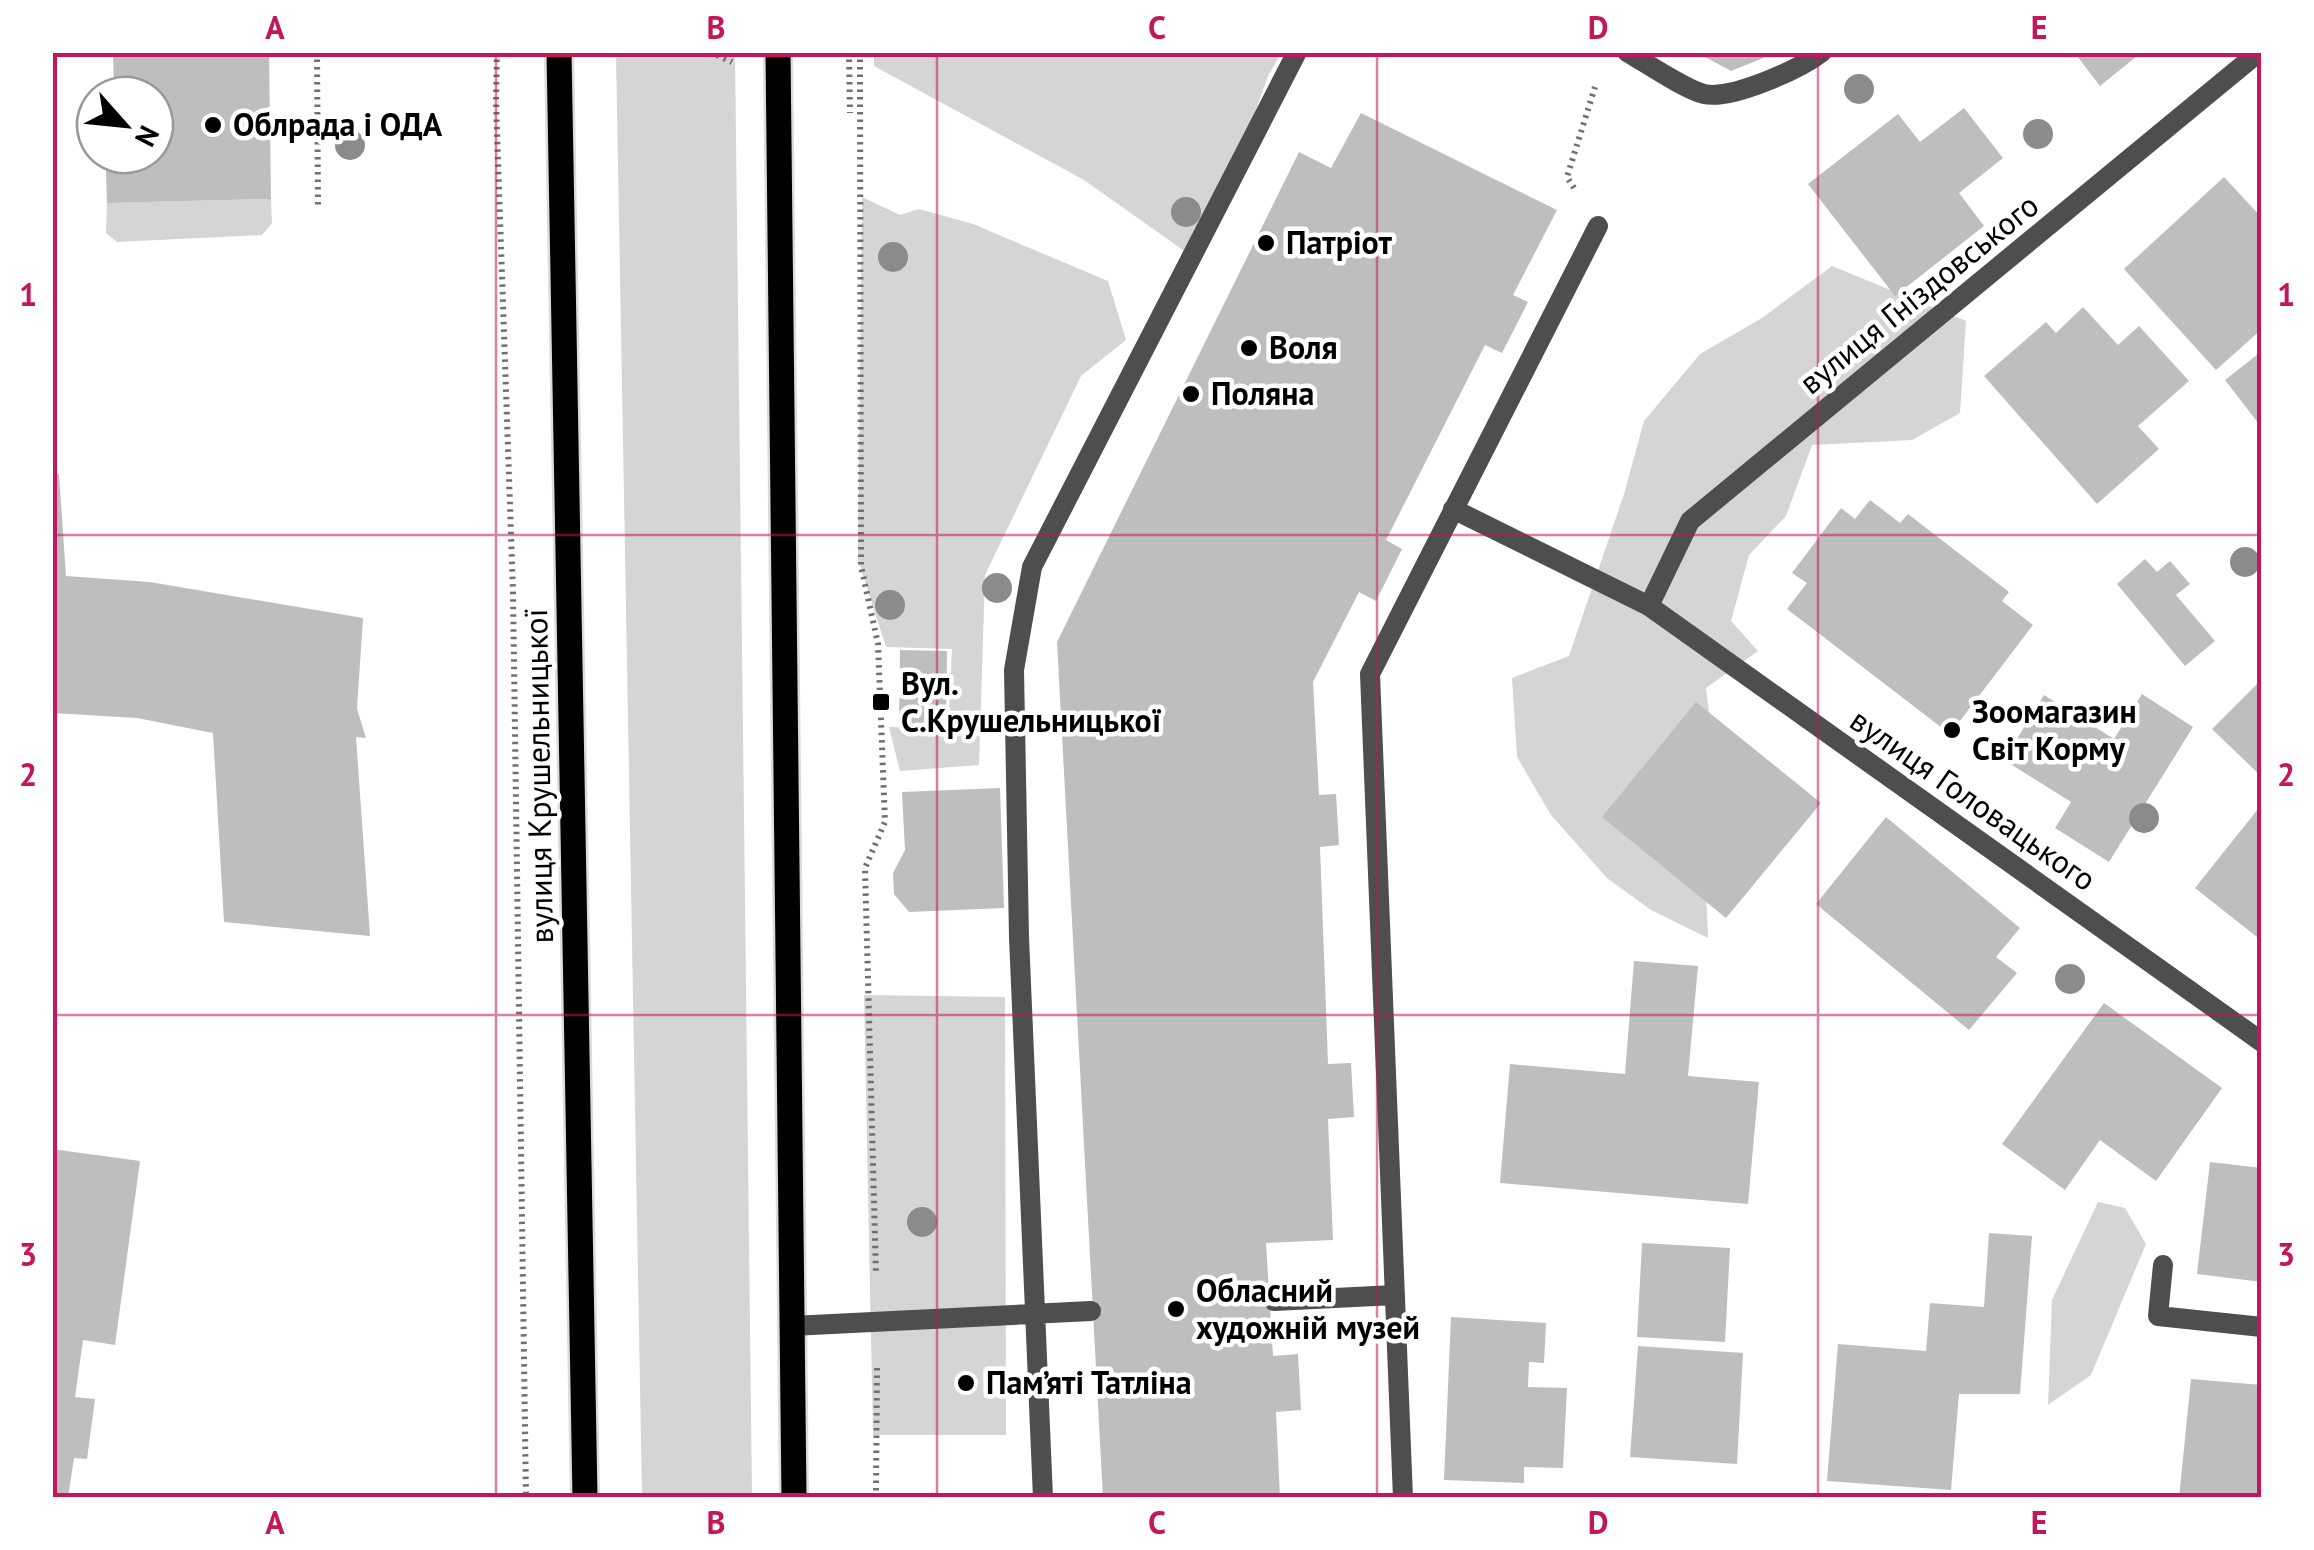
<svg xmlns="http://www.w3.org/2000/svg" width="2314" height="1550" viewBox="0 0 2314 1550" font-family="'PT Sans',sans-serif">
	<style>
		.green { fill: #d5d5d5 }
		.building { fill: #bebebe }
		.lines { fill: none; stroke-linecap: round; stroke-linejoin: round }
		.primary-casing { stroke: #dbdbdb; stroke-width: 30 }
		.path { stroke: #707070; stroke-width: 6; stroke-dasharray: 2.5 5; stroke-linecap: butt }
		.service { stroke: #4e4e4e; stroke-width: 20 }
		.minor { stroke: #4e4e4e; stroke-width: 20 }
		.primary { stroke: #000; stroke-width: 25 }
		.tree { fill: #8b8b8b }
		.grid { fill: none; stroke: #c2185b; stroke-width: 2.5; stroke-opacity: 0.55 }
		.poi-dot { fill: #000; stroke: #fff; stroke-width: 4 }
		.labels { text-anchor: middle; stroke-width: 9; stroke-linejoin: round; paint-order: stroke }
		.poi-label { font-size: 32px; font-weight: bold; fill: #000; stroke: #fff; text-anchor: start }
		.street-label { font-size: 32px; fill: #000; stroke: #fff }
		.neatline { fill: none; stroke: #c2185b; stroke-width: 4 }
		.grid-label { font-size: 32px; text-anchor: middle; font-weight: bold; fill: #c2185b }
	</style>
	<rect width="100%" height="100%" fill="#fff"/>
	<path class="green" d="M 616,53 L 735,53 L 752,1497 L 642,1497 Z
		M 874,53 L 1281,53 L 1268,76 L 1205,251 L 1190,255 L 1084,180 L 874,66 Z
		M 862,197 L 900,215 L 919,209 L 973,224 L 1108,281 L 1126,340 L 1081,376 L 985,575 L 979,765 L 900,771 L 889,727 L 948,729 L 952,649 L 886,647 L 858,560 Z
		M 271,199 L 272,223 L 262,235 L 117,242 L 106,233 L 107,203 Z
		M 1832,266 L 1966,321 L 1960,413 L 1912,440 L 1812,445 L 1786,516 L 1749,555 L 1731,621 L 1758,651 L 1706,688 L 1713,744 L 1706,886 L 1708,938 L 1651,910 L 1607,878 L 1551,815 L 1517,757 L 1512,678 L 1569,656 L 1624,494 L 1644,421 L 1700,354 L 1762,318 Z
		M 864,995 L 1005,997 L 1006,1435 L 873,1435 Z
		M 2098,1202 L 2125,1208 L 2146,1244 L 2091,1375 L 2048,1405 L 2052,1300 Z"/>
	<path class="building" d="M 113,52 L 269,52 L 271,199 L 107,203 L 106,171 L 115,171 L 115,155 L 155,155 L 155,95 L 114,95 Z
		M 1696,52 L 1778,52 L 1731,71 Z
		M 2074,52 L 2142,52 L 2100,86 Z
		M 1964,108 L 2003,158 L 1959,193 L 1984,226 L 1895,296 L 1808,184 L 1898,114 L 1920,142 Z
		M 1361,113 L 1557,210 L 1513,295 L 1528,302 L 1502,353 L 1485,345 L 1386,540 L 1402,549 L 1376,601 L 1359,592 L 1313,682 L 1319,795 L 1336,794 L 1339,845 L 1320,847 L 1328,1064 L 1351,1063 L 1354,1117 L 1328,1119 L 1333,1240 L 1266,1243 L 1273,1356 L 1298,1354 L 1301,1410 L 1276,1412 L 1280,1498 L 1103,1498 L 1057,642 L 1299,152 L 1331,168 Z
		M 2224,177 L 2262,218 L 2262,329 L 2216,370 L 2124,269 Z
		M 2083,307 L 2118,345 L 2139,326 L 2189,381 L 2138,426 L 2159,449 L 2097,504 L 1984,376 L 2046,322 L 2056,333 Z
		M 2262,351 L 2262,428 L 2225,380 Z
		M 59,474 L 66,576 L 150,582 L 363,618 L 357,709 L 366,738 L 356,737 L 370,936 L 224,922 L 213,733 L 137,718 L 52,713 L 52,475 Z
		M 1870,500 L 1900,523 L 1908,514 L 2009,592 L 2002,601 L 2033,625 L 1950,734 L 1787,609 L 1807,583 L 1792,573 L 1841,508 L 1855,519 Z
		M 2145,559 L 2157,572 L 2170,561 L 2190,584 L 2176,595 L 2215,641 L 2185,666 L 2117,584 Z
		M 900,650 L 947,651 L 946,726 L 899,725 Z
		M 2262,679 L 2262,777 L 2212,729 Z
		M 2142,694 L 2193,727 L 2109,862 L 2055,828 L 2071,802 L 2004,760 L 2044,695 L 2114,739 Z
		M 1696,702 L 1821,803 L 1726,918 L 1602,817 Z
		M 1000,788 L 1004,908 L 909,912 L 894,894 L 893,873 L 905,850 L 902,792 Z
		M 2262,804 L 2262,941 L 2195,888 Z
		M 1886,817 L 2020,928 L 1996,957 L 2017,973 L 1969,1030 L 1816,904 Z
		M 1634,961 L 1698,966 L 1688,1076 L 1759,1082 L 1748,1204 L 1500,1183 L 1510,1064 L 1625,1074 Z
		M 2104,1003 L 2222,1088 L 2156,1181 L 2100,1140 L 2065,1190 L 2002,1144 Z
		M 52,1149 L 140,1161 L 115,1345 L 83,1340 L 75,1397 L 95,1399 L 87,1459 L 74,1458 L 68,1498 L 52,1498 Z
		M 2210,1162 L 2262,1168 L 2262,1282 L 2197,1274 Z
		M 1989,1233 L 2032,1236 L 2020,1394 L 1959,1394 L 1951,1490 L 1827,1481 L 1838,1344 L 1926,1351 L 1930,1303 L 1984,1307 Z
		M 1642,1243 L 1730,1248 L 1725,1342 L 1637,1337 Z
		M 1451,1317 L 1546,1323 L 1544,1363 L 1529,1362 L 1528,1387 L 1567,1388 L 1563,1468 L 1524,1467 L 1524,1483 L 1444,1480 Z
		M 1638,1346 L 1743,1353 L 1737,1464 L 1630,1457 Z
		M 2191,1379 L 2262,1385 L 2262,1498 L 2179,1498 Z"/>
	<g class="lines">
		<defs>
			<path id="primary" d="M 559,52 L 585,1498
				M 778,52 L 794,1498"/>
		</defs>
		<use href="#primary" class="primary-casing"/>
		<path class="path" d="M 317,52 L 318,206
			M 497,52 L 496,102 L 513,592 L 526,1498
			M 710,52 L 732,62
			M 849,52 L 850,113
			M 860,52 L 861,566 L 878,644 L 885,822 L 865,868 L 876,1275
			M 1574,188 L 1567,177 L 1595,87
			M 876,1498 L 877,1367"/>
		<path class="service" d="M 1627,52 C 1646,63 1686,90 1704,94 C 1732,100 1800,69 1822,52
			M 1453,509 L 1649,606
			M 2163,1265 L 2158,1316 L 2262,1327
			M 1274,1301 L 1395,1295
			M 792,1326 L 1091,1311
			M 1043,1498 L 1019,937 L 1014,670 L 1032,567 L 1297,52
			M 1403,1498 L 1370,674 L 1598,226"/>
		<path class="minor" d="M 2259,52 L 1690,521 L 1649,606 L 2262,1042"/>
		<use href="#primary" class="primary"/>
	</g>
	<g class="tree">
		<circle cx="1859" cy="89" r="15"/>
		<circle cx="2038" cy="134" r="15"/>
		<circle cx="350" cy="145" r="15"/>
		<circle cx="1186" cy="212" r="15"/>
		<circle cx="893" cy="257" r="15"/>
		<circle cx="2245" cy="562" r="15"/>
		<circle cx="997" cy="588" r="15"/>
		<circle cx="890" cy="605" r="15"/>
		<circle cx="2144" cy="818" r="15"/>
		<circle cx="2070" cy="979" r="15"/>
		<circle cx="922" cy="1222" r="15"/>
	</g>
	<path class="grid" d="M 496,52 L 496,1498M 937,52 L 937,1498M 1377,52 L 1377,1498M 1818,52 L 1818,1498M 52,535 L 2262,535M 52,1015 L 2262,1015"/>
	<g class="poi-dot">
		<circle cx="213" cy="125" r="10"/>
		<circle cx="1266" cy="243" r="10"/>
		<circle cx="1249" cy="348" r="10"/>
		<circle cx="1191" cy="394" r="10"/>
		<rect x="871" y="692" width="20" height="20" rx="5"/>
		<circle cx="1952" cy="730" r="10"/>
		<circle cx="1176" cy="1309" r="10"/>
		<circle cx="966" cy="1383" r="10"/>
	</g>
	<g class="labels">
		<g class="poi-label">
			<text x="233" y="136">Облрада і ОДА</text>
			<text x="1286" y="254">Патріот</text>
			<text x="1269" y="359">Воля</text>
			<text x="1211" y="405">Поляна</text>
			<text x="901" y="695">Вул.<tspan x="901" dy="37">С.Крушельницької</tspan></text>
			<text x="1972" y="723">Зоомагазин<tspan x="1972" dy="37">Світ Корму</tspan></text>
			<text x="1196" y="1302">Обласний<tspan x="1196" dy="37">художній музей</tspan></text>
			<text x="986" y="1394">Пам’яті Татліна</text>
		</g>
		<g class="street-label">
			<text transform="translate(1919 294) rotate(-39)" y="11">вулиця Гніздовського</text>
			<text transform="translate(539 776) rotate(-91)" y="11">вулиця Крушельницької</text>
			<text transform="translate(1973 800) rotate(35)" y="11">вулиця Головацького</text>
		</g>
	</g>
	<rect width="2314" height="1550" fill="none" stroke="#ffffff" stroke-width="110"/>
	<g transform="translate(125 125) rotate(117)"><circle r="48" fill="#ffffff" stroke="#999999" stroke-width="2.5"/>
	<path d="M0-8L18 38L0 25L-18 38Z" fill="#000000"/>
	<text y="-15" font-size="28" font-weight="bold" text-anchor="middle" fill="#000000">N</text>
	</g>
	<rect x="55" y="55" width="2204" height="1440" class="neatline"/>
	<g class="grid-label">
		<text x="275" y="39">A</text>
		<text x="716" y="39">B</text>
		<text x="1157" y="39">C</text>
		<text x="1598" y="39">D</text>
		<text x="2039" y="39">E</text>
		<text x="28" y="306">1</text>
		<text x="2286" y="306">1</text>
		<text x="28" y="786">2</text>
		<text x="2286" y="786">2</text>
		<text x="28" y="1266">3</text>
		<text x="2286" y="1266">3</text>
		<text x="275" y="1534">A</text>
		<text x="716" y="1534">B</text>
		<text x="1157" y="1534">C</text>
		<text x="1598" y="1534">D</text>
		<text x="2039" y="1534">E</text>
	</g>
</svg>
